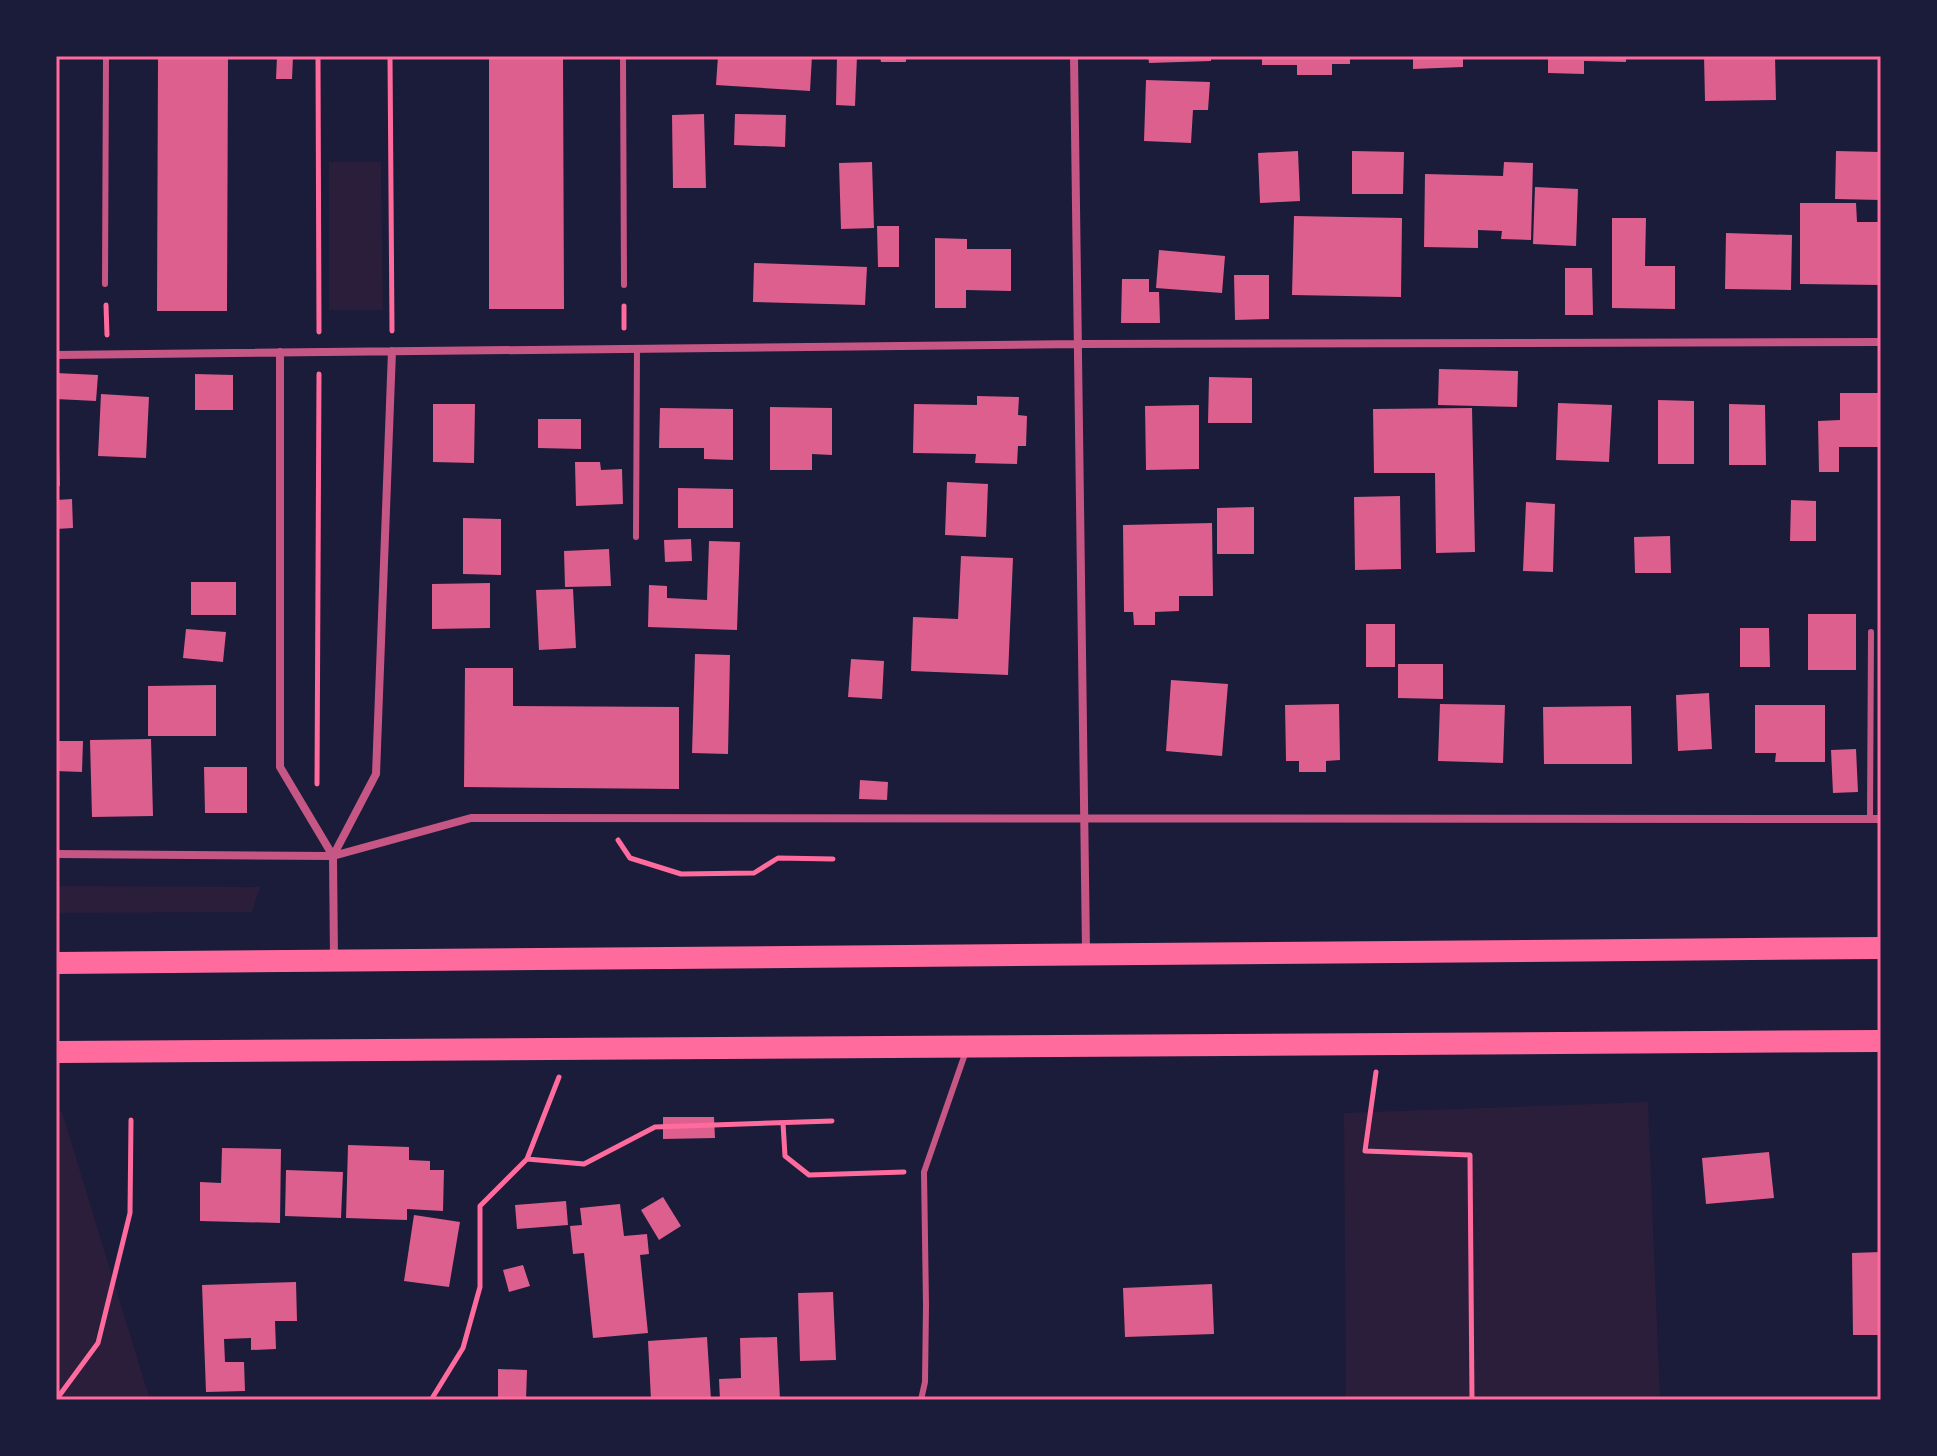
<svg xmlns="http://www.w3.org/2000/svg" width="1937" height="1456" viewBox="0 0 1937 1456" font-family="Rubik,sans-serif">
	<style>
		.green { fill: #2a1e3b }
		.building { fill: #dd5f8e }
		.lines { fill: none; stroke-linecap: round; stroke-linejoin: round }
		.path { stroke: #ff6b9d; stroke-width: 5 }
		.service { stroke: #c65784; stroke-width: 6 }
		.minor { stroke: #c65784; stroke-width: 8 }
		.trunk { stroke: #ff6b9d; stroke-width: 22 }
		.neatline { fill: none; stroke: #ff6b9d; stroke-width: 3 }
	</style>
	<rect width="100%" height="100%" fill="#1b1b3a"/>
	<path class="green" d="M 329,162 L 381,162 L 383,310 L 329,310 Z
		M 56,886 L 260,887 L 252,912 L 56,913 Z
		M 1648,1102 L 1660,1400 L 1346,1400 L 1344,1113 Z
		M 56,1112 L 62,1112 L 150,1400 L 56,1400 Z"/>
	<path class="building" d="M 158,56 L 228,56 L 227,311 L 157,311 Z
		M 277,56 L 293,56 L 292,79 L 276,79 Z
		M 489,56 L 563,56 L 564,309 L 489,309 Z
		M 718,56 L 812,56 L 810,91 L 716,85 Z
		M 837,56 L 857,56 L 855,106 L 836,105 Z
		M 880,56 L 906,56 L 906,62 L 881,62 Z
		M 1148,56 L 1211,56 L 1211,61 L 1149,63 Z
		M 1262,56 L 1350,56 L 1350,64 L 1332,64 L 1332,75 L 1297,75 L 1297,65 L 1262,65 Z
		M 1413,56 L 1463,56 L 1463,67 L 1413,69 Z
		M 1548,56 L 1626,56 L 1626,62 L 1584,61 L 1584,74 L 1548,73 Z
		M 1704,56 L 1775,56 L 1776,100 L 1705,101 Z
		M 1146,80 L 1210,82 L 1208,110 L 1193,110 L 1191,143 L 1144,141 Z
		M 704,114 L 706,188 L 673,188 L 672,115 Z
		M 735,114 L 786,115 L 785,147 L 734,145 Z
		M 1298,151 L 1300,201 L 1260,203 L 1258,153 Z
		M 1352,151 L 1404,152 L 1403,194 L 1352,194 Z
		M 1836,151 L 1881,152 L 1881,200 L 1835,199 Z
		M 872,162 L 874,228 L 841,229 L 839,163 Z
		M 1504,162 L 1533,163 L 1531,240 L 1501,239 L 1502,231 L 1478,230 L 1478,248 L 1424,247 L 1425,174 L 1503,176 Z
		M 1535,187 L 1578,189 L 1576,246 L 1533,244 Z
		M 1800,203 L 1856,203 L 1857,222 L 1881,222 L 1881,285 L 1800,284 Z
		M 1294,216 L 1402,218 L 1401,297 L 1292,295 Z
		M 1612,218 L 1646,218 L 1645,266 L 1675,266 L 1675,309 L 1612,308 Z
		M 877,226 L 899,226 L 899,267 L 878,267 Z
		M 1726,233 L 1792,235 L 1791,290 L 1725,289 Z
		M 935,238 L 967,239 L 967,249 L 1011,249 L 1011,291 L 966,290 L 966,308 L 935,308 Z
		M 1159,250 L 1225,256 L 1222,293 L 1156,288 Z
		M 754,263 L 867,267 L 865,305 L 753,302 Z
		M 1565,268 L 1592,268 L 1593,315 L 1565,315 Z
		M 1234,275 L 1269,275 L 1269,319 L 1235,320 Z
		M 1122,279 L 1149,279 L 1149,292 L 1159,292 L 1160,323 L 1121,323 Z
		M 1439,369 L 1518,371 L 1517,407 L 1438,405 Z
		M 56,373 L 98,375 L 96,401 L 56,399 Z
		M 195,374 L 233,375 L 233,410 L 195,410 Z
		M 1209,377 L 1252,378 L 1252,423 L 1208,423 Z
		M 1840,393 L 1881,393 L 1881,447 L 1839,447 L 1839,472 L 1819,472 L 1818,421 L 1840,420 Z
		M 101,394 L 149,397 L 146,458 L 98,456 Z
		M 977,396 L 1019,397 L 1018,415 L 1027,416 L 1026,446 L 1018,446 L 1017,464 L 975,463 L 976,454 L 913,453 L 914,404 L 977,405 Z
		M 1658,400 L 1694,401 L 1694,464 L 1658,464 Z
		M 1558,403 L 1612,405 L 1609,462 L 1556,460 Z
		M 433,404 L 475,404 L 474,463 L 433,462 Z
		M 1729,404 L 1765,405 L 1766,465 L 1729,465 Z
		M 1199,405 L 1199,469 L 1146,470 L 1145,406 Z
		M 770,407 L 832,408 L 832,455 L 812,454 L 812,470 L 770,470 Z
		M 660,408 L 733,409 L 733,460 L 704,459 L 704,448 L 659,448 Z
		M 1472,408 L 1475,552 L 1436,553 L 1435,473 L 1374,473 L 1373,409 Z
		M 538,419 L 581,419 L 581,449 L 538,448 Z
		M 56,450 L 59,450 L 60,486 L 56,486 Z
		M 575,462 L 600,462 L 601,470 L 622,469 L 623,504 L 576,506 Z
		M 947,482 L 988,484 L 986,537 L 945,535 Z
		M 678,488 L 733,489 L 733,528 L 678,528 Z
		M 1400,496 L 1401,569 L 1355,570 L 1354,497 Z
		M 72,499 L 73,528 L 56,529 L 56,500 Z
		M 1791,500 L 1816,501 L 1816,541 L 1790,541 Z
		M 1526,502 L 1555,504 L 1553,572 L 1523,571 Z
		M 1254,507 L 1254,554 L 1217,554 L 1217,508 Z
		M 463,518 L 501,519 L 501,575 L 463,574 Z
		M 1212,523 L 1213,596 L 1179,596 L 1179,611 L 1155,612 L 1155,625 L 1134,625 L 1133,612 L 1124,612 L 1123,525 Z
		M 1670,536 L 1671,573 L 1635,573 L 1634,537 Z
		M 691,539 L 692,561 L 665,562 L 664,540 Z
		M 709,541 L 740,542 L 737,630 L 648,627 L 649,585 L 667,586 L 667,598 L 707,600 Z
		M 609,549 L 611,586 L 565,587 L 564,551 Z
		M 961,556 L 1013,558 L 1008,675 L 911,671 L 913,617 L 958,619 Z
		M 191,582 L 236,582 L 236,615 L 191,615 Z
		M 490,583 L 490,628 L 432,629 L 432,584 Z
		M 573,589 L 576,648 L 539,650 L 536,590 Z
		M 1808,614 L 1856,614 L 1856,670 L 1808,670 Z
		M 1366,624 L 1395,624 L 1395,667 L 1366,667 Z
		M 1740,628 L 1769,628 L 1770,667 L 1740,667 Z
		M 186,629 L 226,632 L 223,662 L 183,658 Z
		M 695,654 L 730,655 L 728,754 L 692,753 Z
		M 851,659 L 884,661 L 882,699 L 848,697 Z
		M 1398,664 L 1443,664 L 1443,699 L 1398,698 Z
		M 465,668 L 513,668 L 513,706 L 679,707 L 679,789 L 464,787 Z
		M 1171,680 L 1228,684 L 1222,756 L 1166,751 Z
		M 216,685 L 216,736 L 148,736 L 148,686 Z
		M 1709,693 L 1712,749 L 1678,751 L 1676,695 Z
		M 1339,704 L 1340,760 L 1326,761 L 1326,772 L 1299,772 L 1299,761 L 1286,761 L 1285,705 Z
		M 1440,704 L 1505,705 L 1503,763 L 1438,761 Z
		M 1755,705 L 1825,705 L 1825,762 L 1775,762 L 1776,753 L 1755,753 Z
		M 1631,706 L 1632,764 L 1544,764 L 1543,707 Z
		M 151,739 L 153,816 L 92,817 L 90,740 Z
		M 56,741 L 83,741 L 82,772 L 56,771 Z
		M 1856,749 L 1858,792 L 1833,793 L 1831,750 Z
		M 204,767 L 247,767 L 247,813 L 205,813 Z
		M 860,780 L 888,782 L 887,800 L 859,799 Z
		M 663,1117 L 714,1117 L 715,1138 L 663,1139 Z
		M 348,1145 L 409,1147 L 409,1160 L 430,1161 L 430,1170 L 444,1170 L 443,1211 L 407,1209 L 407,1220 L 346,1218 Z
		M 222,1148 L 281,1149 L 280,1223 L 200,1221 L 200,1182 L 221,1183 Z
		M 1769,1152 L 1774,1198 L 1706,1204 L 1702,1158 Z
		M 286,1170 L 343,1172 L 341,1218 L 285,1216 Z
		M 663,1197 L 681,1226 L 659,1240 L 641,1210 Z
		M 566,1201 L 568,1225 L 517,1229 L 515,1205 Z
		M 620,1204 L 624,1236 L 647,1234 L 649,1254 L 640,1255 L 648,1333 L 593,1338 L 584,1253 L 573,1254 L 570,1226 L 582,1225 L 580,1208 Z
		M 414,1215 L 460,1222 L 449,1287 L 404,1281 Z
		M 1881,1252 L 1881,1335 L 1853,1335 L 1852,1253 Z
		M 523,1265 L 530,1286 L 509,1292 L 503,1270 Z
		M 296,1282 L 297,1321 L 275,1321 L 276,1349 L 251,1350 L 251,1338 L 224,1339 L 225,1362 L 244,1362 L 245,1391 L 206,1392 L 202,1285 Z
		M 1212,1284 L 1214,1334 L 1125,1337 L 1123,1288 Z
		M 833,1292 L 836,1360 L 800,1361 L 798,1293 Z
		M 707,1337 L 711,1400 L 651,1400 L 648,1341 Z
		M 777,1337 L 780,1400 L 720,1400 L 719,1379 L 741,1378 L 740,1338 Z
		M 498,1369 L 527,1370 L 526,1400 L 498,1400 Z"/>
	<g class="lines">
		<path class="path" d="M 318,56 L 319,332
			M 390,56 L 392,331
			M 106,305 L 107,335
			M 624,328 L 624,306
			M 317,784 L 319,374
			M 618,840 L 630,858 L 681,874 L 754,873 L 778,858 L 833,859
			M 1376,1072 L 1365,1151 L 1470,1155 L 1472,1400
			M 783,1123 L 785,1156 L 809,1175 L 904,1172
			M 527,1159 L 584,1164 L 655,1127 L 832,1121
			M 56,1400 L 98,1343 L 130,1213 L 131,1120
			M 431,1400 L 463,1348 L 480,1287 L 480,1206 L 527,1159 L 559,1077"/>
		<path class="service" d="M 623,56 L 624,285
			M 105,284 L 106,56
			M 636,537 L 637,348
			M 1870,819 L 1871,632
			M 921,1400 L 925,1382 L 926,1305 L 924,1172 L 966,1051"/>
		<path class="minor" d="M 1074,56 L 1086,951
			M 280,352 L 280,767 L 333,856
			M 56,355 L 1078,344 L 1881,342
			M 56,854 L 333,856 L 471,818 L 1881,819
			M 334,959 L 333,856 L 376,774 L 392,351"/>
		<path class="trunk" d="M 56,963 L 1881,948
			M 56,1052 L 1881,1041"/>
	</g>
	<rect width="1937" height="1456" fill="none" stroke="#1b1b3a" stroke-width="116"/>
	<rect x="58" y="58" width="1821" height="1340" class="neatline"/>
</svg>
